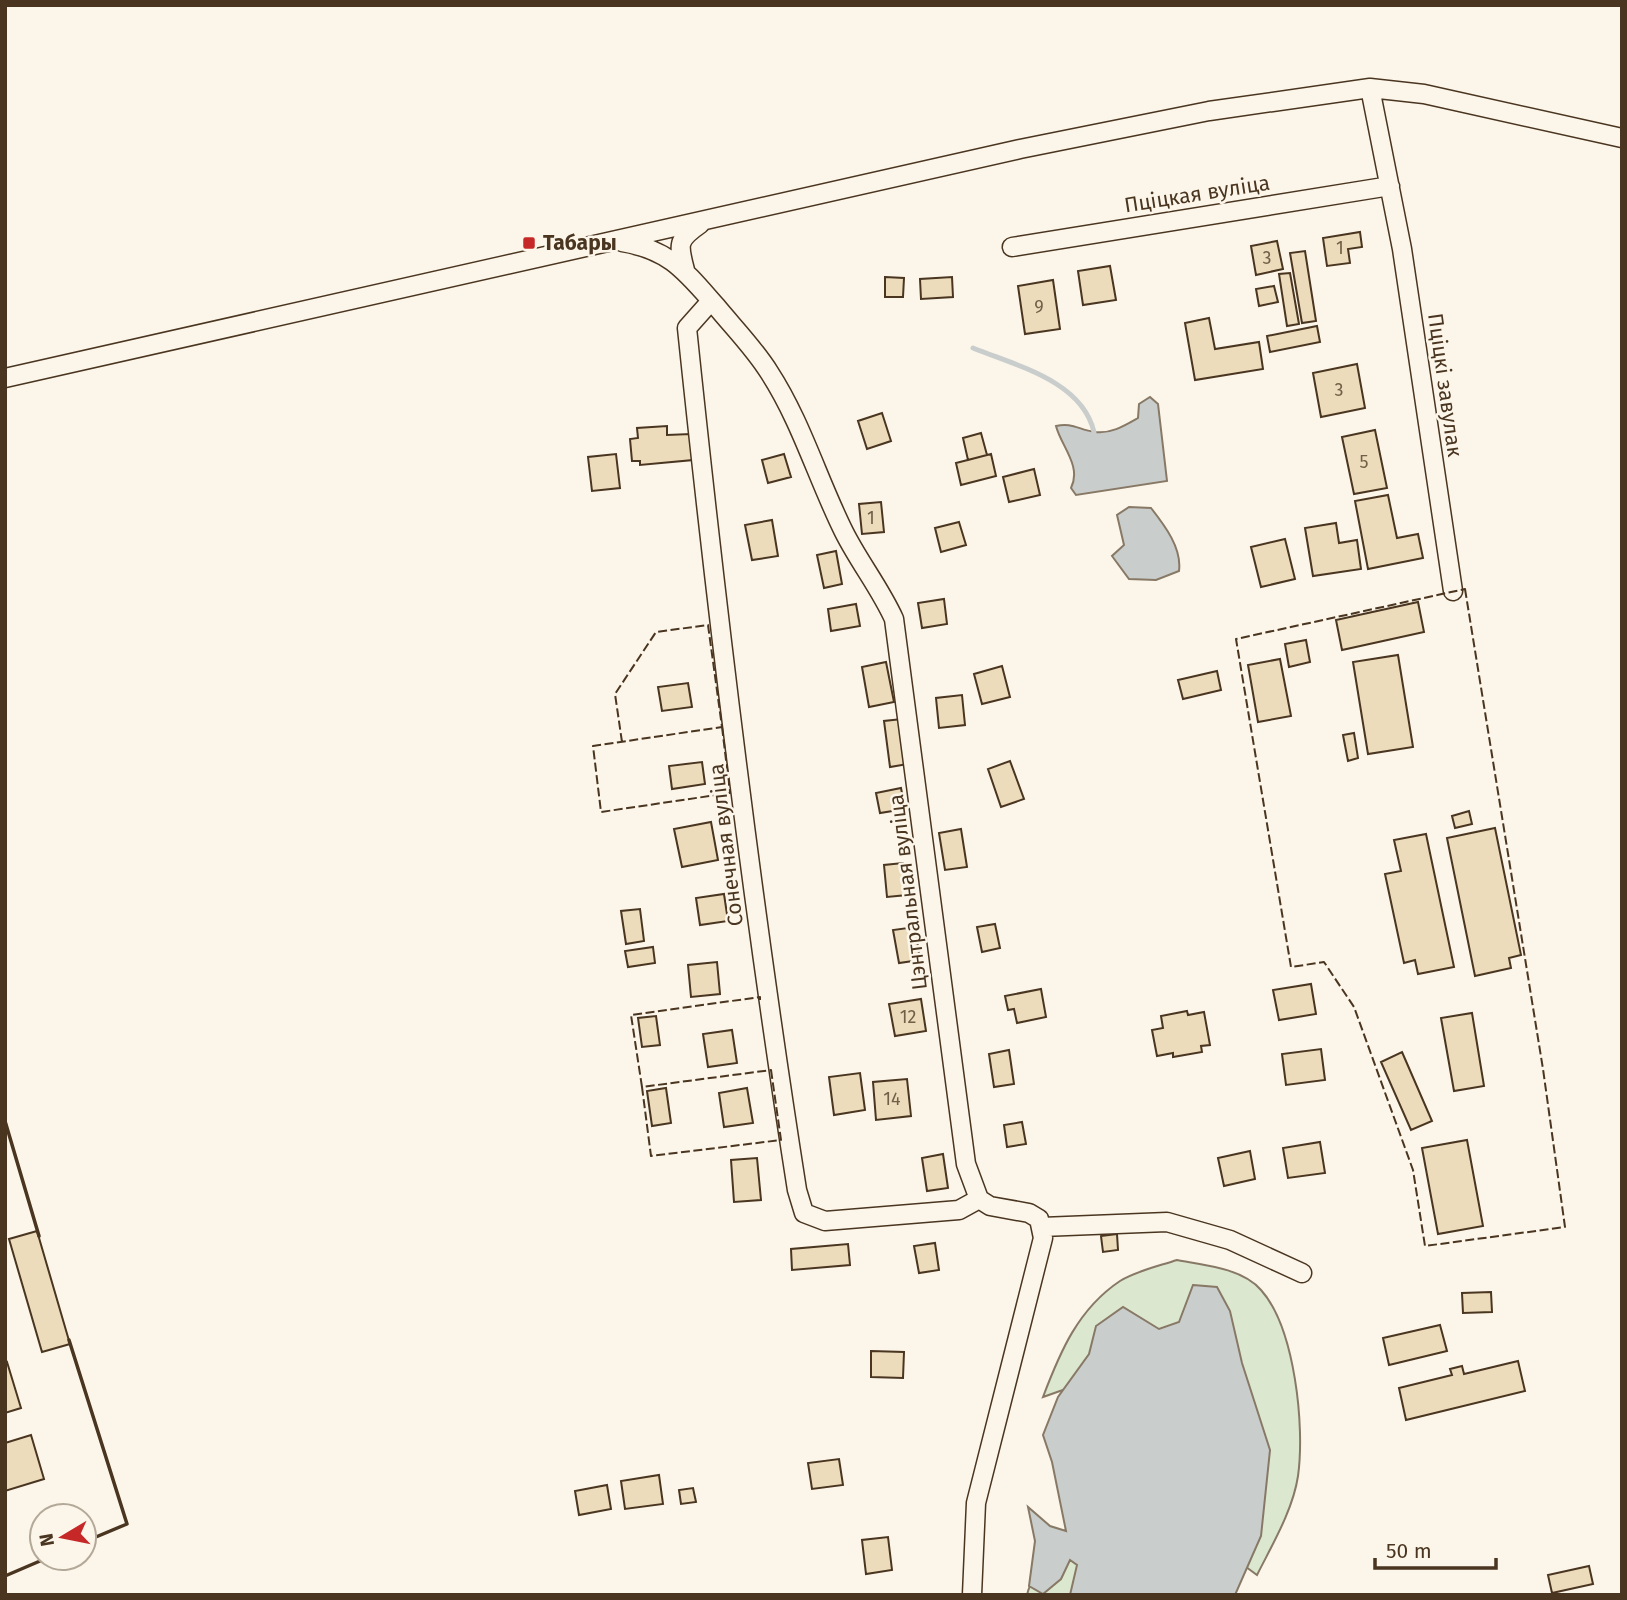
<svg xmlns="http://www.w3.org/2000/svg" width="1627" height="1600" viewBox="0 0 1627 1600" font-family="'Fira Sans',sans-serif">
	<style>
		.green { fill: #dce7d0; stroke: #887966; stroke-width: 2 }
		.water { fill: #c9cecd; stroke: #887966; stroke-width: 2 }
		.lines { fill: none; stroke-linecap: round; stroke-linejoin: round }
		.stream { stroke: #c9cecd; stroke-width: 5 }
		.building { fill: #ecdcbc; stroke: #4a3520; stroke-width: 2 }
		.minor-casing { stroke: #4a3520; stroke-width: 21 }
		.minor { stroke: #fbf6e9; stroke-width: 18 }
		.fence { stroke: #4a3520; stroke-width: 2; stroke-dasharray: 9 3.5; stroke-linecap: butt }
		.wall { stroke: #4a3520; stroke-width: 3.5 }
		.poi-dot { fill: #c62828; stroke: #fbf6e9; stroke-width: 2.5 }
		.labels { text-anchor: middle; stroke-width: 5; stroke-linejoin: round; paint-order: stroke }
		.number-label { font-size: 18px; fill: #725f47 }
		.street-label { font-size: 21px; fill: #4a3520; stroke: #fbf6e9 }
		.poi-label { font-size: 21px; font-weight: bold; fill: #4a3520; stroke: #fbf6e9; text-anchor: start }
	</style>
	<rect width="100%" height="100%" fill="#fbf6e9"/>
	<path class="green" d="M 1177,1260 C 1204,1265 1242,1268 1261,1290 C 1295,1328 1305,1427 1298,1476 C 1293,1510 1272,1545 1257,1575 L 1227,1553 L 1197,1319 L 1077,1385 L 1043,1397 C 1060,1352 1078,1309 1120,1281 C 1136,1271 1159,1266 1177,1260 Z
		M 1088,1553 L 1084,1595 L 1027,1595 C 1033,1566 1064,1560 1088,1553 Z"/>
	<path class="water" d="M 1150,397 L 1158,404 L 1167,481 L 1076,495 L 1071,488 C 1082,466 1061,446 1056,426 C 1072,422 1079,430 1095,432 C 1111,434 1124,426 1138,418 L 1139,404 Z
		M 1129,507 L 1151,508 C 1165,526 1182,548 1179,571 L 1156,580 L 1129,579 L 1112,556 L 1124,545 L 1117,515 Z
		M 1193,1285 L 1217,1287 L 1230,1311 L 1242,1363 L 1270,1450 L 1261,1536 L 1235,1595 L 1070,1595 L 1077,1565 L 1070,1560 L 1061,1579 L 1043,1594 L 1029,1586 L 1035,1541 L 1028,1507 L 1050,1526 L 1066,1531 L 1052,1462 L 1043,1435 L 1058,1397 L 1089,1354 L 1096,1326 L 1123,1307 L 1159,1329 L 1179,1322 Z"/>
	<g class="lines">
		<path class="stream" d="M 973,348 C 1017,366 1082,381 1094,432"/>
	</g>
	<path class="building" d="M 1360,232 L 1362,247 L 1348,249 L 1350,263 L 1327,266 L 1323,238 Z
		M 1277,241 L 1283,269 L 1256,275 L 1251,246 Z
		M 1305,251 L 1316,321 L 1302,323 L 1290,253 Z
		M 1110,266 L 1116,300 L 1083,305 L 1078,271 Z
		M 1290,273 L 1299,324 L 1287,326 L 1279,274 Z
		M 885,277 L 904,278 L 903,297 L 885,297 Z
		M 952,277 L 953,297 L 921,299 L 920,279 Z
		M 1053,280 L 1060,329 L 1025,334 L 1018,286 Z
		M 1274,286 L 1278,302 L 1259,306 L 1256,289 Z
		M 1209,318 L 1215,349 L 1259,342 L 1263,369 L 1195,380 L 1185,323 Z
		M 1317,326 L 1320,342 L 1270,352 L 1267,336 Z
		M 1357,364 L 1365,408 L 1321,417 L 1313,373 Z
		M 882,413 L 891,441 L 867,449 L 858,421 Z
		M 667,426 L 667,435 L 691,434 L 693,460 L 640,465 L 640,461 L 632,461 L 630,439 L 638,438 L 637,428 Z
		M 1375,430 L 1387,488 L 1354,494 L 1342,437 Z
		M 981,433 L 987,455 L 968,460 L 963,438 Z
		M 616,454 L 620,488 L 592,491 L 588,457 Z
		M 784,454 L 791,477 L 768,483 L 762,460 Z
		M 991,454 L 996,476 L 961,485 L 956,463 Z
		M 1034,469 L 1040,495 L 1009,502 L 1003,477 Z
		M 1388,495 L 1397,538 L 1418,534 L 1423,558 L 1368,569 L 1355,501 Z
		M 881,502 L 884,532 L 862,534 L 859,504 Z
		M 772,520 L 778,556 L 752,560 L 745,525 Z
		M 959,522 L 966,545 L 941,552 L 935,528 Z
		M 1336,523 L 1339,543 L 1357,540 L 1361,569 L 1313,576 L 1305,528 Z
		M 1285,539 L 1295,579 L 1261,587 L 1251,547 Z
		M 836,551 L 842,584 L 824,588 L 817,555 Z
		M 944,599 L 947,624 L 922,628 L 918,603 Z
		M 1418,602 L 1424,632 L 1342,650 L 1336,620 Z
		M 856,604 L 860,626 L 831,631 L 828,609 Z
		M 1306,640 L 1310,662 L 1289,667 L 1285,644 Z
		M 1398,655 L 1413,747 L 1368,754 L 1353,662 Z
		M 1280,659 L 1291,716 L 1258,722 L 1248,665 Z
		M 886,662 L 894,702 L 869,707 L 862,667 Z
		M 1002,666 L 1010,697 L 982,704 L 974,674 Z
		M 1217,671 L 1221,690 L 1183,699 L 1178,680 Z
		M 688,683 L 692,707 L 662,711 L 658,687 Z
		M 962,695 L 965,725 L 939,728 L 936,698 Z
		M 902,719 L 908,764 L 890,767 L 884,721 Z
		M 1354,733 L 1358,758 L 1348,761 L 1343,735 Z
		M 1010,761 L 1024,799 L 1001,807 L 988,769 Z
		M 702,762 L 705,784 L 672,789 L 669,766 Z
		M 901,788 L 905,809 L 880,813 L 876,793 Z
		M 1469,811 L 1472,824 L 1455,828 L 1452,816 Z
		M 711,822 L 718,860 L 682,867 L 674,829 Z
		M 1495,828 L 1521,955 L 1509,958 L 1511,968 L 1475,976 L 1447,838 Z
		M 961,829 L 967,867 L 945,870 L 939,833 Z
		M 1426,834 L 1454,967 L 1418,974 L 1415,960 L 1404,963 L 1385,874 L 1401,871 L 1394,840 Z
		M 903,863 L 907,895 L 887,897 L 884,865 Z
		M 724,894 L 728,921 L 700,925 L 696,898 Z
		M 640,909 L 644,941 L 626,944 L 621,911 Z
		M 995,924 L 1000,948 L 982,952 L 977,927 Z
		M 915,927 L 920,960 L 899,963 L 893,930 Z
		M 653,947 L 655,963 L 628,967 L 625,951 Z
		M 717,962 L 720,994 L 691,997 L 688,965 Z
		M 1311,984 L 1316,1014 L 1279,1020 L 1273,990 Z
		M 1041,989 L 1046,1017 L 1017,1023 L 1014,1009 L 1008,1010 L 1005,996 Z
		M 921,999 L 926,1031 L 895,1036 L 889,1004 Z
		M 1187,1011 L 1188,1015 L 1204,1012 L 1210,1045 L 1201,1046 L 1202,1052 L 1173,1057 L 1173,1053 L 1157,1056 L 1152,1030 L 1163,1028 L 1161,1016 Z
		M 1472,1013 L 1484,1086 L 1454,1091 L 1441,1018 Z
		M 656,1016 L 660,1045 L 642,1047 L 638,1018 Z
		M 732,1030 L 737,1063 L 708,1067 L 703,1034 Z
		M 1321,1049 L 1325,1080 L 1286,1085 L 1282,1054 Z
		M 1009,1050 L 1014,1084 L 994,1087 L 989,1054 Z
		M 1402,1052 L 1432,1121 L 1411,1130 L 1381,1062 Z
		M 860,1073 L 865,1110 L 834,1115 L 829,1077 Z
		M 907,1079 L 911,1116 L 876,1120 L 873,1082 Z
		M 666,1088 L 671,1123 L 652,1126 L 647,1091 Z
		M 747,1088 L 753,1123 L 724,1127 L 719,1093 Z
		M 1022,1122 L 1026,1144 L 1007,1147 L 1004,1125 Z
		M 1467,1140 L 1483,1226 L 1438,1234 L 1422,1148 Z
		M 1320,1142 L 1325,1173 L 1288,1178 L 1283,1148 Z
		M 1250,1151 L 1255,1179 L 1224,1186 L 1218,1158 Z
		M 943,1154 L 948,1188 L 927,1191 L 922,1158 Z
		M 757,1158 L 761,1200 L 734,1202 L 731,1160 Z
		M 37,1231 L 70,1344 L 42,1352 L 9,1239 Z
		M 1117,1234 L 1118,1250 L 1103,1252 L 1101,1236 Z
		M 935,1243 L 939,1270 L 919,1273 L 914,1246 Z
		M 848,1244 L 850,1265 L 792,1270 L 791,1249 Z
		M 1491,1292 L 1492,1312 L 1463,1313 L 1462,1293 Z
		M 1440,1325 L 1447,1351 L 1389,1365 L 1383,1338 Z
		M 871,1351 L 904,1352 L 903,1378 L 871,1377 Z
		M 1518,1361 L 1525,1391 L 1406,1420 L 1399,1388 L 1452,1375 L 1450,1369 L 1462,1366 L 1464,1374 Z
		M 7,1362 L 21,1408 L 5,1413 L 5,1363 Z
		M 31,1435 L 44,1479 L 5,1491 L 5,1443 Z
		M 839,1459 L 843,1485 L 812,1489 L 808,1463 Z
		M 659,1475 L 663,1504 L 625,1509 L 621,1481 Z
		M 607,1485 L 611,1509 L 579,1515 L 575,1491 Z
		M 693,1488 L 696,1502 L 681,1504 L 679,1490 Z
		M 888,1537 L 892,1570 L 866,1574 L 862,1540 Z
		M 1589,1566 L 1593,1584 L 1552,1593 L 1548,1575 Z"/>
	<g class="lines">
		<defs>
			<path id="minor" d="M 1370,88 L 1402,249 L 1453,591
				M 622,242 C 670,250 685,271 716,306 C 734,328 754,348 769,372 C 801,421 818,480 844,532 C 859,562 880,588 894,619 L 966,1164 L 979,1199 L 990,1206 L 1029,1213 L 1039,1219 L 1043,1238 L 976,1503 L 972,1595
				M 1012,247 L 1390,186
				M 685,270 C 678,244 677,240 700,224
				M 711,301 L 687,328 C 717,616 752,904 797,1190 L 804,1213 L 825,1221 L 959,1210 L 979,1199
				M 5,378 L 1020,149 L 1209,111 L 1370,88 L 1424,94 L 1622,138
				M 1042,1227 L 1167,1222 L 1230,1240 L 1302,1273"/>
		</defs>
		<use href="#minor" class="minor-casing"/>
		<use href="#minor" class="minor"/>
		<path class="fence" d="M 1465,589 L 1543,1069 L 1565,1227 L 1425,1246 L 1413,1170 L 1354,1007 L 1324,962 L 1291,967 L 1236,639 Z
			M 722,727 L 730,793 L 601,812 L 593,746 Z
			M 622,742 L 615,694 L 656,632 L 708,625 L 722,727
			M 771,1070 L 781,1140 L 651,1156 L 642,1087 Z
			M 642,1087 L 631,1015 L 760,997 L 760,1000"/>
		<path class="wall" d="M 5,1121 L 39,1236
			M 69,1340 L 127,1524 L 84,1542
			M 5,1576 L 47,1558"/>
	</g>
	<rect class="poi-dot" x="522" y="236" width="14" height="14" rx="3.5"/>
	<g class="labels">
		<g class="number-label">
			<text x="1340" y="254">1</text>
			<text x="1267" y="264">3</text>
			<text x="1039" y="313">9</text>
			<text x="1339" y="396">3</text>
			<text x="1364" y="468">5</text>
			<text x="871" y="524">1</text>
			<text x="908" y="1023">12</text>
			<text x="892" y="1105">14</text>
		</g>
		<g class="street-label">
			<text transform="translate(1197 194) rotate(-9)" y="7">Пціцкая вуліца</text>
			<text transform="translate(1445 385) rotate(82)" y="7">Пціцкі завулак</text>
			<text transform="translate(726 845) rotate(-97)" y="7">Сонечная вуліца</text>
			<text transform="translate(908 892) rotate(-97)" y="7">Цэнтральная вуліца</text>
		</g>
		<g class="poi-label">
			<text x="543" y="250">Табары</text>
		</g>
	</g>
	<rect width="1627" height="1600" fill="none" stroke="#4a3520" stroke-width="14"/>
	<g transform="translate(63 1537) rotate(260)"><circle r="33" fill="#fbf6e9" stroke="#b4a999" stroke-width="2"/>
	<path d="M0-5L12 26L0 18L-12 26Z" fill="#c62828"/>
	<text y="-10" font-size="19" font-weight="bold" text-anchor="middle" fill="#4a3520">N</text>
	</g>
	<path d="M1375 1558v10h121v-10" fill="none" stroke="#4a3520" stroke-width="3.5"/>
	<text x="1386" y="1558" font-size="21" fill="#4a3520" stroke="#fbf6e9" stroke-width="5" paint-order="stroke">50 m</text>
</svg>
